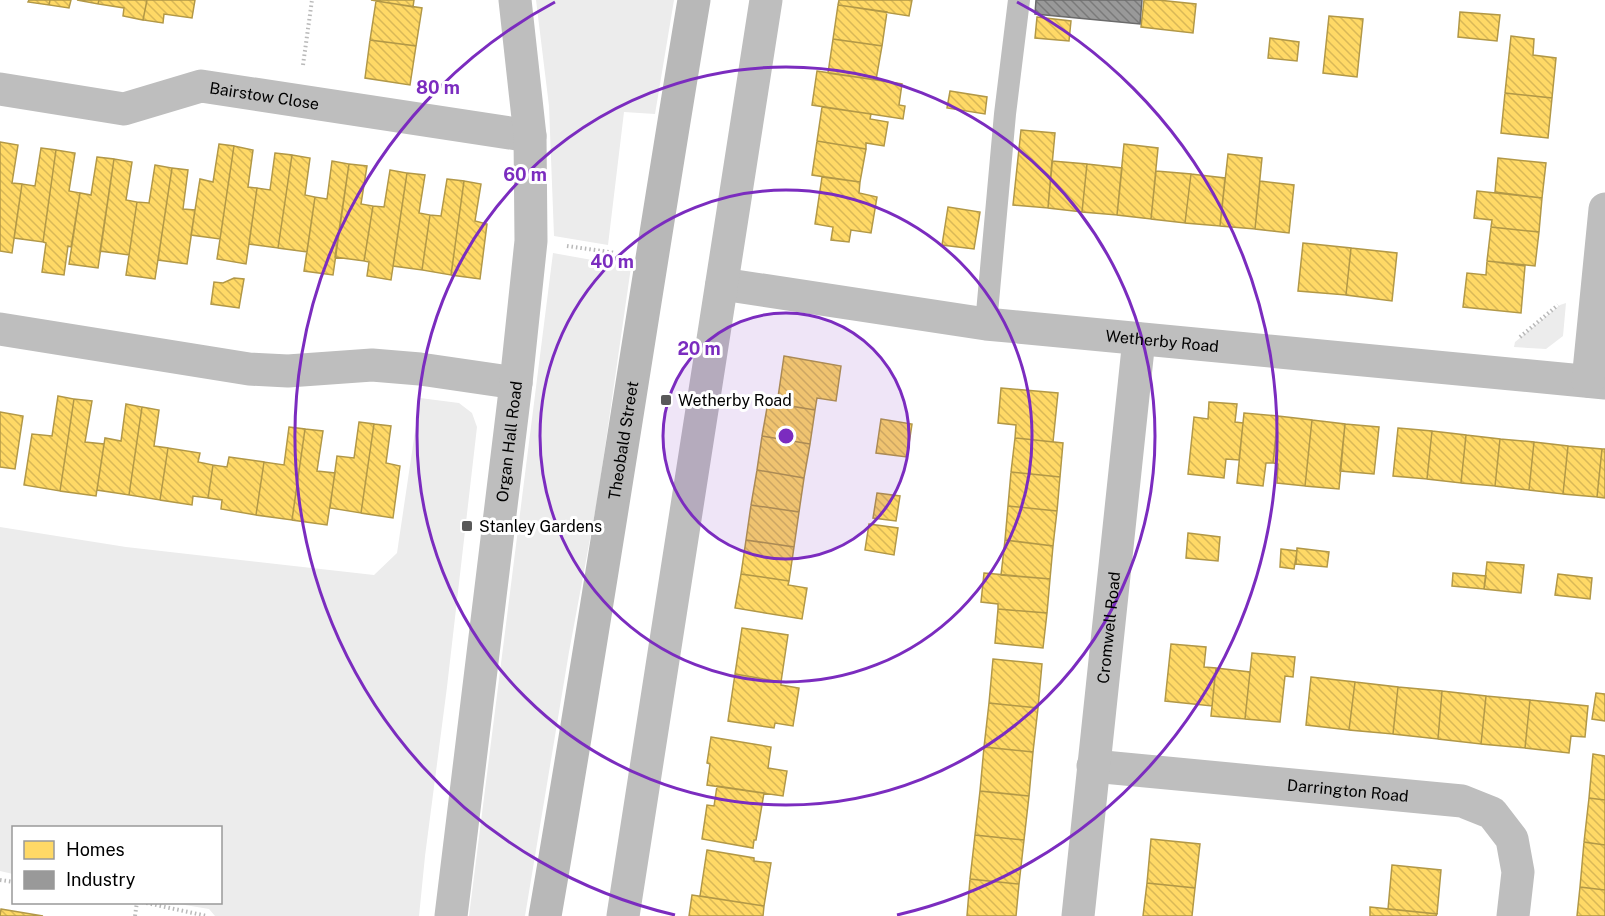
<svg xmlns="http://www.w3.org/2000/svg" width="1605" height="916" viewBox="0 0 1605 916" font-family="'Public Sans',sans-serif">
	<style>
		.green { fill: #ececec }
		.homes { fill: url(#homes-back-hatch); stroke: #b29847; stroke-width: 1.5 }
		.industry { fill: url(#industry-back-hatch); stroke: #6b6b6b; stroke-width: 1.5 }
		.lines { fill: none; stroke-linecap: round; stroke-linejoin: round }
		.path { stroke: #b9b9b9; stroke-width: 4; stroke-dasharray: 1.5 3; stroke-linecap: butt }
		.lane { stroke: #bebebe; stroke-width: 22 }
		.street { stroke: #bebebe; stroke-width: 33 }
		.secondary { stroke: #b8b8b8; stroke-width: 33 }
		.ring { fill: none; stroke: #7b2cbf; stroke-width: 3 }
		.poi-dot { fill: #595959; stroke: #fff; stroke-width: 2 }
		.labels { text-anchor: middle; stroke-width: 6; stroke-linejoin: round; paint-order: stroke }
		.street-label { font-size: 16px; fill: #000; stroke: #fff }
		.poi-label { font-size: 16px; fill: #000; stroke: #fff; text-anchor: start }
		.centre { fill: #7b2cbf; stroke: #fff; stroke-width: 3 }
		.ring-label { font-size: 18px; text-anchor: middle; font-weight: bold; fill: #7b2cbf; stroke: #fff; stroke-width: 6; stroke-linejoin: round; paint-order: stroke }
	</style>
	<defs>
		<pattern id="homes-back-hatch" width="6" height="6" patternUnits="userSpaceOnUse" patternTransform="scale(1.5)"><rect width="6" height="6" fill="#ffd966"/><path d="M-1 5l2 2M0 0l6 6M5-1l2 2" fill="none" stroke="#d9b857"/></pattern>
		<pattern id="industry-back-hatch" width="6" height="6" patternUnits="userSpaceOnUse" patternTransform="scale(1.5)"><rect width="6" height="6" fill="#999"/><path d="M-1 5l2 2M0 0l6 6M5-1l2 2" fill="none" stroke="#7a7a7a"/></pattern>
	</defs>
	<rect width="100%" height="100%" fill="#fff"/>
	<path class="green" d="M 536,0 L 674,0 L 655,114 L 624,112 L 608,245 L 554,236 L 549,106 Z
		M 553,253 L 631,267 L 598,496 L 569,652 L 525,916 L 469,916 Z
		M 1566,303 L 1563,336 L 1546,349 L 1514,347 L 1515,342 L 1560,305 Z
		M 420,398 L 459,403 L 472,413 L 477,427 L 447,687 L 425,856 L 419,916 L 215,916 L 209,909 L 173,903 L 220,902 L 220,828 L 14,828 L 13,874 L 0,871 L 0,527 L 126,547 L 374,575 L 397,553 Z"/>
	<path class="homes" d="M 29,0 L 50,0 L 49,5 L 28,2 Z
		M 50,0 L 71,0 L 69,8 L 49,5 Z
		M 77,0 L 99,0 L 98,4 Z
		M 99,0 L 147,0 L 143,20 L 123,16 L 124,8 L 98,4 Z
		M 147,0 L 195,0 L 192,18 L 164,14 L 163,23 L 143,20 Z
		M 371,0 L 414,0 L 413,7 Z
		M 839,0 L 912,0 L 909,16 L 838,5 Z
		M 1144,0 L 1158,0 L 1196,4 L 1193,33 L 1141,27 Z
		M 376,1 L 422,8 L 416,46 L 370,40 Z
		M 838,5 L 887,12 L 882,46 L 833,39 Z
		M 1460,12 L 1500,15 L 1497,41 L 1458,37 Z
		M 1329,16 L 1363,19 L 1357,77 L 1323,73 Z
		M 1037,17 L 1071,21 L 1069,41 L 1035,38 Z
		M 1511,36 L 1534,39 L 1533,55 L 1556,58 L 1552,98 L 1505,93 Z
		M 1270,38 L 1299,42 L 1297,61 L 1268,58 Z
		M 833,39 L 882,46 L 876,80 L 828,73 Z
		M 370,40 L 416,46 L 410,85 L 365,78 Z
		M 817,71 L 902,84 L 899,105 L 905,106 L 903,119 L 812,105 Z
		M 950,91 L 987,97 L 985,114 L 947,108 Z
		M 1505,93 L 1552,98 L 1548,138 L 1501,133 Z
		M 822,107 L 871,114 L 870,119 L 888,122 L 884,146 L 866,143 L 866,149 L 817,141 Z
		M 1021,130 L 1055,133 L 1048,208 L 1013,205 Z
		M 817,141 L 866,149 L 860,182 L 812,175 Z
		M 0,142 L 18,145 L 12,183 L 22,184 L 12,253 L 0,251 Z
		M 219,144 L 234,146 L 220,239 L 191,235 L 200,179 L 213,182 Z
		M 1124,144 L 1158,148 L 1151,219 L 1117,215 Z
		M 234,146 L 253,150 L 248,187 L 257,188 L 246,264 L 217,259 Z
		M 41,148 L 56,150 L 43,242 L 14,238 L 22,184 L 35,186 Z
		M 56,150 L 75,153 L 69,191 L 80,193 L 71,247 L 68,246 L 64,275 L 42,272 L 46,243 L 43,242 Z
		M 275,153 L 292,155 L 278,248 L 249,244 L 257,188 L 270,190 Z
		M 1228,154 L 1262,158 L 1255,229 L 1220,226 Z
		M 292,155 L 310,158 L 305,195 L 315,197 L 307,252 L 278,248 Z
		M 97,157 L 114,159 L 98,268 L 69,264 L 80,193 L 91,195 Z
		M 1498,158 L 1546,163 L 1542,198 L 1495,192 Z
		M 114,159 L 132,162 L 126,200 L 137,202 L 129,255 L 100,251 Z
		M 332,161 L 349,164 L 333,275 L 304,271 L 315,197 L 327,199 Z
		M 1052,161 L 1087,164 L 1082,212 L 1048,208 Z
		M 349,164 L 367,166 L 361,204 L 373,206 L 364,261 L 335,257 Z
		M 1087,164 L 1122,168 L 1117,215 L 1082,212 Z
		M 155,165 L 172,168 L 155,279 L 126,275 L 137,202 L 149,203 Z
		M 172,168 L 188,170 L 183,209 L 195,210 L 187,264 L 158,260 Z
		M 390,170 L 407,173 L 391,280 L 367,276 L 369,262 L 364,261 L 373,206 L 384,207 Z
		M 1156,171 L 1191,174 L 1185,223 L 1151,219 Z
		M 407,173 L 425,175 L 419,213 L 430,215 L 422,270 L 393,266 Z
		M 1191,174 L 1225,178 L 1220,226 L 1185,223 Z
		M 822,177 L 860,182 L 859,193 L 877,197 L 871,233 L 851,230 L 849,242 L 831,240 L 833,227 L 815,224 Z
		M 447,179 L 464,181 L 451,275 L 422,270 L 430,215 L 441,216 Z
		M 464,181 L 481,184 L 475,221 L 487,224 L 480,279 L 451,275 Z
		M 1260,181 L 1294,185 L 1289,233 L 1255,229 Z
		M 1477,191 L 1542,198 L 1539,232 L 1491,227 L 1492,220 L 1474,218 Z
		M 948,207 L 980,212 L 974,249 L 942,245 Z
		M 1491,227 L 1539,232 L 1535,266 L 1487,261 Z
		M 1303,243 L 1351,248 L 1346,295 L 1298,291 Z
		M 1351,248 L 1397,253 L 1392,301 L 1346,295 Z
		M 1487,261 L 1525,266 L 1521,313 L 1463,307 L 1467,273 L 1486,275 Z
		M 234,278 L 244,279 L 239,308 L 211,304 L 214,282 L 223,283 Z
		M 784,356 L 841,366 L 836,401 L 817,398 L 815,410 L 777,404 Z
		M 1001,388 L 1058,393 L 1053,442 L 1015,438 L 1016,425 L 998,423 Z
		M 58,396 L 74,399 L 60,491 L 24,485 L 32,434 L 52,436 Z
		M 74,399 L 92,401 L 85,442 L 104,444 L 96,496 L 60,491 Z
		M 768,402 L 815,410 L 810,444 L 762,436 Z
		M 1209,402 L 1237,404 L 1235,422 L 1243,423 L 1239,460 L 1226,459 L 1224,478 L 1188,474 L 1194,417 L 1208,419 Z
		M 126,404 L 142,407 L 129,495 L 97,490 L 105,438 L 121,441 Z
		M 142,407 L 159,410 L 154,446 L 168,448 L 160,500 L 129,495 Z
		M 0,412 L 23,416 L 15,469 L 0,467 Z
		M 1244,413 L 1278,416 L 1273,463 L 1266,463 L 1263,486 L 1237,483 Z
		M 1278,416 L 1312,420 L 1305,486 L 1277,483 L 1278,464 L 1273,463 Z
		M 881,419 L 912,424 L 907,457 L 876,453 Z
		M 1312,420 L 1345,424 L 1339,489 L 1305,486 Z
		M 359,422 L 374,424 L 361,513 L 330,508 L 337,456 L 354,458 Z
		M 374,424 L 391,426 L 386,463 L 400,466 L 393,518 L 361,513 Z
		M 1345,424 L 1379,427 L 1374,474 L 1340,471 Z
		M 289,427 L 305,429 L 292,520 L 256,515 L 264,462 L 284,465 Z
		M 1398,428 L 1432,431 L 1427,479 L 1393,476 Z
		M 305,429 L 323,431 L 317,471 L 335,473 L 327,525 L 292,520 Z
		M 1432,431 L 1466,435 L 1461,483 L 1427,479 Z
		M 1466,435 L 1500,439 L 1495,486 L 1461,483 Z
		M 762,436 L 810,444 L 804,478 L 757,470 Z
		M 1015,438 L 1063,443 L 1060,477 L 1011,472 Z
		M 1500,439 L 1534,442 L 1529,490 L 1495,486 Z
		M 1534,442 L 1568,446 L 1563,494 L 1529,490 Z
		M 1568,446 L 1602,449 L 1597,497 L 1563,494 Z
		M 168,448 L 200,453 L 198,462 L 213,465 L 208,498 L 193,496 L 192,505 L 160,500 Z
		M 1602,449 L 1605,449 L 1605,498 L 1597,497 Z
		M 229,457 L 264,462 L 256,515 L 221,509 L 222,500 L 208,498 L 213,465 L 227,467 Z
		M 757,470 L 804,478 L 799,512 L 751,505 Z
		M 1011,472 L 1060,477 L 1057,511 L 1008,506 Z
		M 877,493 L 900,496 L 896,521 L 873,518 Z
		M 751,505 L 799,512 L 794,547 L 746,540 Z
		M 1008,506 L 1057,511 L 1053,546 L 1005,540 Z
		M 869,524 L 898,528 L 894,555 L 865,550 Z
		M 1188,533 L 1220,537 L 1218,561 L 1186,558 Z
		M 746,540 L 794,547 L 789,581 L 741,574 Z
		M 1005,540 L 1053,546 L 1050,579 L 1001,575 Z
		M 1297,548 L 1329,552 L 1327,567 L 1296,564 Z
		M 1281,549 L 1297,551 L 1294,569 L 1280,567 Z
		M 1487,562 L 1524,565 L 1521,593 L 1484,589 Z
		M 984,573 L 1050,579 L 1047,613 L 998,609 L 998,604 L 981,602 Z
		M 1453,573 L 1486,576 L 1484,589 L 1452,586 Z
		M 741,574 L 789,581 L 788,585 L 807,588 L 802,619 L 735,608 Z
		M 1558,574 L 1592,578 L 1590,599 L 1555,595 Z
		M 998,609 L 1047,613 L 1043,648 L 995,643 Z
		M 742,628 L 788,635 L 781,682 L 735,674 Z
		M 1171,644 L 1206,647 L 1204,667 L 1216,668 L 1212,706 L 1165,701 Z
		M 1252,653 L 1295,657 L 1293,677 L 1285,676 L 1280,722 L 1245,719 Z
		M 993,659 L 1042,664 L 1038,708 L 989,703 Z
		M 1216,668 L 1250,672 L 1245,719 L 1211,716 Z
		M 735,674 L 781,682 L 781,685 L 799,688 L 793,726 L 775,723 L 774,728 L 728,721 Z
		M 1311,677 L 1355,682 L 1349,730 L 1306,725 Z
		M 1355,682 L 1398,687 L 1393,734 L 1349,730 Z
		M 1398,687 L 1442,691 L 1438,739 L 1393,734 Z
		M 1442,691 L 1486,696 L 1481,744 L 1438,739 Z
		M 1596,693 L 1605,694 L 1605,721 L 1592,719 Z
		M 1486,696 L 1530,700 L 1525,748 L 1481,744 Z
		M 1530,700 L 1588,706 L 1585,737 L 1571,736 L 1569,753 L 1525,748 Z
		M 989,703 L 1038,708 L 1033,752 L 984,747 Z
		M 711,737 L 771,747 L 768,768 L 787,771 L 783,796 L 707,785 L 710,764 L 707,763 Z
		M 984,747 L 1033,752 L 1029,796 L 980,791 Z
		M 1593,754 L 1605,756 L 1605,800 L 1589,798 Z
		M 717,786 L 764,793 L 756,840 L 754,840 L 753,848 L 702,839 L 707,805 L 714,806 Z
		M 980,791 L 1029,796 L 1024,840 L 975,835 Z
		M 1589,798 L 1605,800 L 1605,845 L 1584,842 Z
		M 975,835 L 1024,840 L 1019,884 L 970,879 Z
		M 1151,839 L 1200,844 L 1195,888 L 1147,883 Z
		M 1584,842 L 1605,845 L 1605,890 L 1580,887 Z
		M 707,850 L 754,858 L 754,861 L 771,863 L 764,906 L 700,896 Z
		M 1392,865 L 1441,870 L 1437,914 L 1388,909 Z
		M 970,879 L 1019,884 L 1016,916 L 967,916 Z
		M 1147,883 L 1195,888 L 1192,916 L 1143,916 Z
		M 1580,887 L 1605,890 L 1605,916 L 1577,916 Z
		M 692,895 L 764,906 L 763,916 L 689,916 Z
		M 1370,907 L 1437,914 L 1436,916 L 1370,916 Z
		M 1,909 L 43,916 L 0,916 Z"/>
	<path class="industry" d="M 1036,0 L 1142,0 L 1140,24 L 1035,14 Z"/>
	<g class="lines">
		<path class="path" d="M 303,65 L 312,0
			M 567,246 L 616,253
			M 1520,337 L 1558,305
			M 0,880 L 14,882
			M 142,902 L 207,916
			M 135,916 L 137,902"/>
		<path class="lane" d="M 986,324 L 1005,114 L 1019,0"/>
		<g class="street">
			<path id="s1" d="M 0,89 L 124,109 L 201,86 L 530,136"/>
			<path id="s2" d="M 722,284 L 986,324 L 1605,383"/>
			<path d="M 0,329 L 249,369 L 288,371 L 372,365 L 420,369 L 516,383"/>
			<path d="M 1588,381 L 1605,209"/>
			<path id="s3" d="M 1093,766 L 1462,801 L 1492,813 L 1512,839 L 1518,872 L 1513,916"/>
			<path id="s4" d="M 451,916 L 516,383 L 531,241 L 530,136 L 515,0"/>
			<path d="M 623,916 L 766,0"/>
			<path id="s5" d="M 1078,916 L 1139,339"/>
		</g>
		<path class="secondary" id="s6" d="M 545,916 C 598,611 643,305 694,0"/>
	</g>
	<circle cx="786" cy="436" r="123" fill="#7b2cbf" fill-opacity=".12"/>
	<g class="ring">
		<circle cx="786" cy="436" r="123"/>
		<circle cx="786" cy="436" r="246"/>
		<circle cx="786" cy="436" r="369"/>
		<path d="M675 915A492 492 0 0 1 555 2M1017 2A492 492 0 0 1 897 915"/>
	</g>
	<g class="poi-dot">
		<rect x="660" y="394" width="12" height="12" rx="3"/>
		<rect x="461" y="520" width="12" height="12" rx="3"/>
	</g>
	<g class="labels">
		<g class="street-label">
			<text dy="6" stroke="none"><textPath href="#s1" startOffset="270">Bairstow Close</textPath></text>
			<text dy="6" stroke="none"><textPath href="#s2" startOffset="444">Wetherby Road</textPath></text>
			<text dy="6" stroke="none"><textPath href="#s6" startOffset="482">Theobald Street</textPath></text>
			<text dy="6" stroke="none"><textPath href="#s4" startOffset="478">Organ Hall Road</textPath></text>
			<text dy="6" stroke="none"><textPath href="#s5" startOffset="290">Cromwell Road</textPath></text>
			<text dy="6" stroke="none"><textPath href="#s3" startOffset="256">Darrington Road</textPath></text>
		</g>
		<g class="poi-label">
			<text x="678" y="406">Wetherby Road</text>
			<text x="479" y="532">Stanley Gardens</text>
		</g>
	</g>
	<circle cx="786" cy="436" r="9" class="centre"/>
	<g class="ring-label">
		<text x="438" y="94">80 m</text>
		<text x="525" y="181">60 m</text>
		<text x="612" y="268">40 m</text>
		<text x="699" y="355">20 m</text>
	</g>
	<rect x="12" y="826" width="210" height="78" fill="#ffffff" stroke="#999999" stroke-width="1.5"/>
	<rect x="24" y="841" width="30" height="18" fill="#ffd966" stroke="#999999" stroke-width="1.5"/>
	<text x="66" y="856" font-size="18" fill="#000000">Homes</text>
	<rect x="24" y="871" width="30" height="18" fill="#999999" stroke="#999999" stroke-width="1.5"/>
	<text x="66" y="886" font-size="18" fill="#000000">Industry</text>
</svg>
